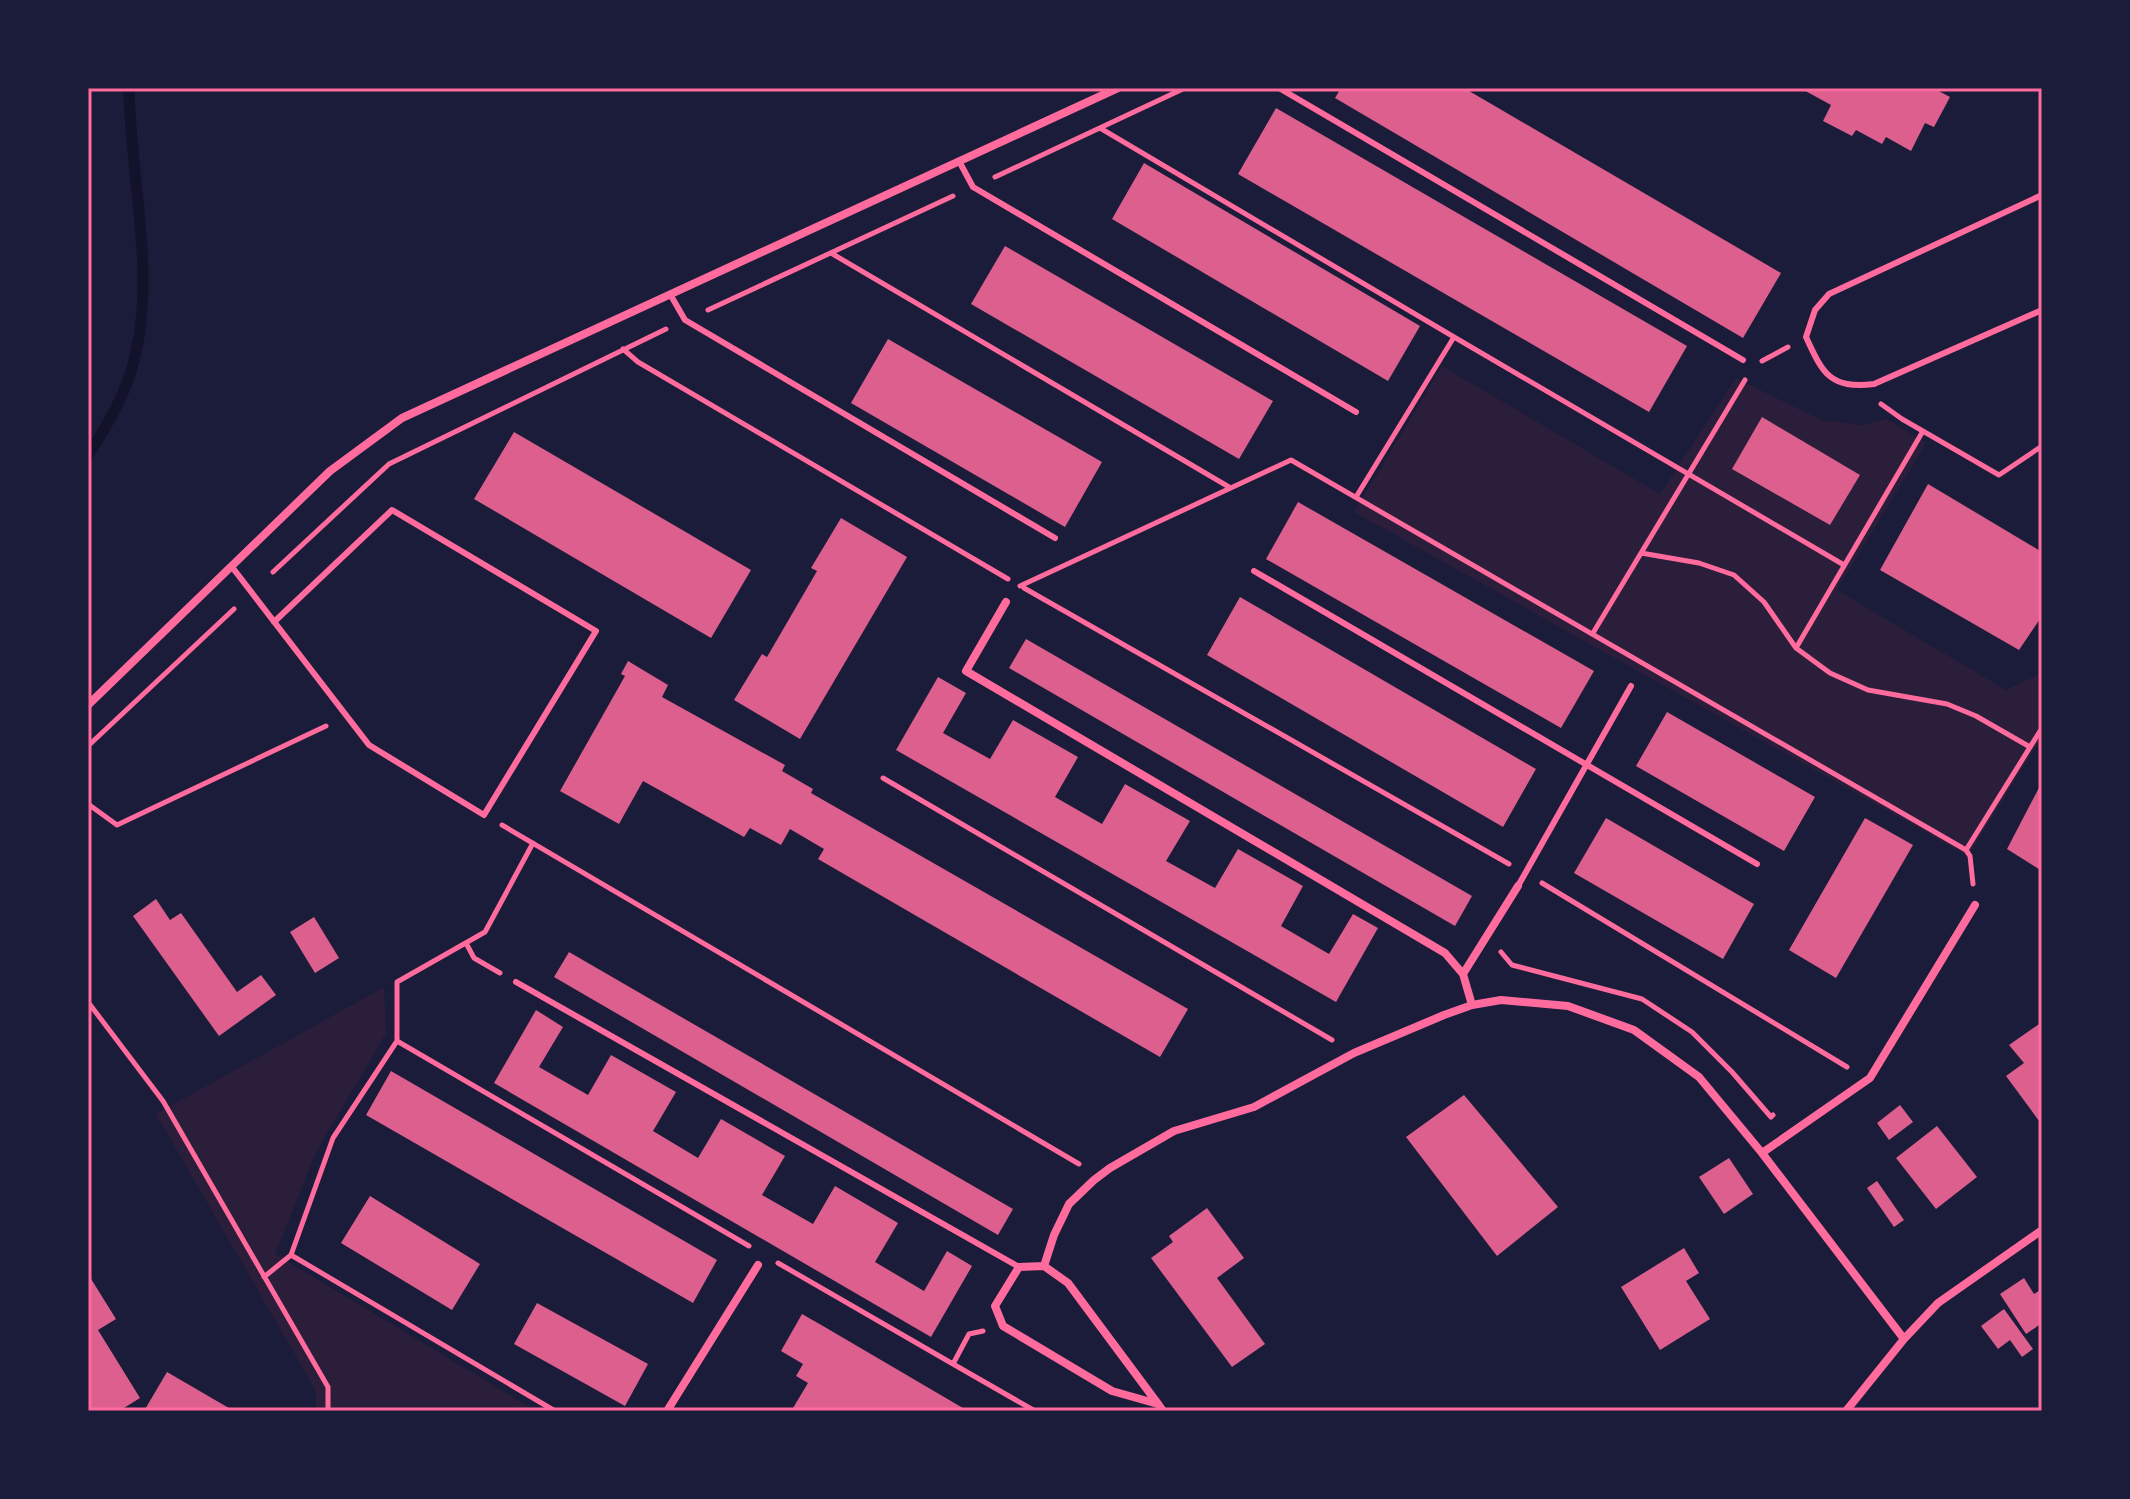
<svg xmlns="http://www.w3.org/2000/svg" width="2130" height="1499" viewBox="0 0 2130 1499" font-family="Mulish,sans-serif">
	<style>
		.green { fill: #2a1e3b }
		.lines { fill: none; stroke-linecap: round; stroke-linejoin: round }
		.stream { stroke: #12122b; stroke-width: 11 }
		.building { fill: #dd5f8e }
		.path { stroke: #ff6b9d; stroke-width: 5 }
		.service { stroke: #ff6b9d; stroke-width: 6 }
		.minor { stroke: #ff6b9d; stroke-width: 8 }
		.neatline { fill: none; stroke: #ff6b9d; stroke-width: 3 }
	</style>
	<rect width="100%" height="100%" fill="#1b1b3a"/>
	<path class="green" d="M 1442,366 L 1660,494 L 1736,378 L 1821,420 L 1864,425 L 1887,419 L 1926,443 L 1837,590 L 2006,690 L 2042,673 L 2042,737 L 1968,856 L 1354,512 Z
		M 384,987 L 386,1033 L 315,1154 L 275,1254 L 536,1411 L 316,1411 L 316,1391 L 156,1114 Z"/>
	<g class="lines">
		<path class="stream" d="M 88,455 C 106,428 123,399 132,368 C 158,278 130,179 129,88"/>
	</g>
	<path class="building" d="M 1341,88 L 1464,88 L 1781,273 L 1743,338 L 1335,98 Z
		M 1800,88 L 1933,88 L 1950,97 L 1934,127 L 1925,123 L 1911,151 L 1886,137 L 1882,144 L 1856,130 L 1852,136 L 1823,121 L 1831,105 Z
		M 1276,108 L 1687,346 L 1649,412 L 1238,174 Z
		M 1144,163 L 1420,326 L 1388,381 L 1112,219 Z
		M 1005,246 L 1273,401 L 1239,459 L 971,304 Z
		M 888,339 L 1102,462 L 1065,527 L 851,403 Z
		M 1762,417 L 1860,475 L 1830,525 L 1732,469 Z
		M 514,432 L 751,570 L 711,638 L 474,499 Z
		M 1928,484 L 2042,552 L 2042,616 L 2019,650 L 1880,570 Z
		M 1298,502 L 1594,671 L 1561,728 L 1266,559 Z
		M 841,518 L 907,557 L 800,739 L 734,700 L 762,654 L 767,657 L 817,571 L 811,568 Z
		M 1240,597 L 1536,769 L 1503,827 L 1207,655 Z
		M 1026,639 L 1472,896 L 1455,926 L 1009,668 Z
		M 628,661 L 668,685 L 662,697 L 785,765 L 782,771 L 813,789 L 811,793 L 1188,1009 L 1160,1057 L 818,859 L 824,849 L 790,829 L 781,845 L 750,828 L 744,837 L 643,781 L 619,824 L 560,791 L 625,676 L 621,674 Z
		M 938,677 L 966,693 L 943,733 L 990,759 L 1013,720 L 1078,757 L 1055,797 L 1102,824 L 1125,784 L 1190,821 L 1166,861 L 1215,888 L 1238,849 L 1303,886 L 1281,926 L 1329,954 L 1353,914 L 1378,928 L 1336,1002 L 896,750 Z
		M 1667,712 L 1815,797 L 1784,851 L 1636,766 Z
		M 2042,782 L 2042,871 L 2007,849 Z
		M 1606,818 L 1754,904 L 1723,959 L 1574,873 Z
		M 1865,818 L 1913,845 L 1836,978 L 1789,950 Z
		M 156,899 L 170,920 L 181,913 L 237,992 L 261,975 L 276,995 L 219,1036 L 133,916 Z
		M 314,917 L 339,958 L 315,973 L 290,932 Z
		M 569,952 L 1013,1209 L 998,1235 L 554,977 Z
		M 536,1010 L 563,1027 L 539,1067 L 588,1095 L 611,1055 L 676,1092 L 653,1131 L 698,1158 L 721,1119 L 785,1156 L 762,1195 L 813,1224 L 835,1186 L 898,1223 L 875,1262 L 924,1291 L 947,1251 L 972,1266 L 931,1337 L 494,1083 Z
		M 2042,1022 L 2042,1125 L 2006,1076 L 2024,1063 L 2009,1045 Z
		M 391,1071 L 717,1260 L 693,1303 L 366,1115 Z
		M 1464,1095 L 1558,1207 L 1497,1256 L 1406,1137 Z
		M 1900,1105 L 1913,1122 L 1889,1140 L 1877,1123 Z
		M 1937,1126 L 1977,1177 L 1936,1209 L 1896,1158 Z
		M 1729,1158 L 1753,1194 L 1724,1214 L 1699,1177 Z
		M 1877,1181 L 1904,1220 L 1894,1227 L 1867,1188 Z
		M 370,1196 L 480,1264 L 452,1310 L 341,1243 Z
		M 1207,1208 L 1244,1258 L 1217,1278 L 1265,1344 L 1232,1367 L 1151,1258 L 1173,1242 L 1169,1236 Z
		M 1684,1248 L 1699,1273 L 1686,1281 L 1710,1319 L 1660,1350 L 1621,1287 Z
		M 88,1274 L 116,1319 L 98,1330 L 140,1398 L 119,1411 L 88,1411 Z
		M 2024,1278 L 2034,1294 L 2042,1289 L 2042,1323 L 2026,1334 L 2000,1294 Z
		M 537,1303 L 648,1364 L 625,1406 L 514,1344 Z
		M 2004,1309 L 2033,1349 L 2022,1357 L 2010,1340 L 1998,1349 L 1981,1326 Z
		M 802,1314 L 823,1326 L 968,1411 L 797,1410 L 793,1408 L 808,1383 L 796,1376 L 803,1364 L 781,1351 Z
		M 167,1372 L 234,1411 L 144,1411 Z"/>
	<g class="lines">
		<path class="path" d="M 1100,128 L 1454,337
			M 995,177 L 1185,88
			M 831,253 L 1229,487
			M 708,310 L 953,196
			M 623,349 L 638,362 L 1008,579
			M 1762,361 L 1788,347
			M 1881,404 L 1902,419 L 1999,475 L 2042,446
			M 1356,497 L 1454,337 L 1844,565
			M 1641,553 L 1699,563 L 1734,575 L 1764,602 L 1796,648 L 1830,673 L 1868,690 L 1947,704 L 1976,716 L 2030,747
			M 273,572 L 389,464 L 666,329
			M 1020,586 L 1291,460 L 1966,850 L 1970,856 L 1973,884
			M 1024,588 L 1509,864
			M 1593,633 L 1745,380
			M 1796,648 L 1923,431
			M 88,746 L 234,609
			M 883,778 L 1332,1040
			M 88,804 L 117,825 L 326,726
			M 502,825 L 1079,1164
			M 1966,850 L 2042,728
			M 1542,883 L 1847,1067
			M 466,943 L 474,958 L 500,973
			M 1501,952 L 1512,965 L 1642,999 L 1692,1032 L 1732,1072 L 1771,1117 L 1773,1115
			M 88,1002 L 163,1101 L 328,1387 L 328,1411
			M 397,1041 L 749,1246
			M 291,1255 L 555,1411
			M 778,1263 L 953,1364 L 969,1334 L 983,1331
			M 264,1277 L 291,1255 L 333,1138 L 397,1041 L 397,982 L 485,932 L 533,843
			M 953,1364 L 1035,1411"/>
		<path class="service" d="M 1279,88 L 1743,360
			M 959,161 L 973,187 L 1356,412
			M 2042,195 L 1829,294 L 1815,310 L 1806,337 C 1823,374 1830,389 1874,384 L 2042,310
			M 670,294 L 685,320 L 1055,538
			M 232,567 L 369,745 L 484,815 L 596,631 L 392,510 L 274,622
			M 1254,571 L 1757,864
			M 1518,886 L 1631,686
			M 516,982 L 1019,1267"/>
		<path class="minor" d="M 1006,602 L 966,671 L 1445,953 L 1463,974 L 1472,1005
			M 88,705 L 330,471 L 402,418 L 1118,88
			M 1463,974 L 1518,886
			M 1762,1153 L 1870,1078 L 1975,905
			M 1044,1266 L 1054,1235 L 1069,1204 L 1094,1180 L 1110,1168 L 1174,1131 L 1254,1107 L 1354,1053 L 1444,1015 L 1472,1005 L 1501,1000 L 1568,1006 L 1634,1030 L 1699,1077 L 1762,1153 L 1904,1339
			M 1158,1404 L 1112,1391 L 1003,1326 L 995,1306 L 1019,1267 L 1044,1266 L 1068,1283 L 1158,1404 L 1163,1411
			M 667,1411 L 758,1265
			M 1846,1411 L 1904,1339 L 1938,1303 L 2042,1230"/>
	</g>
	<rect width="2130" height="1499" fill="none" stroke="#1b1b3a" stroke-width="180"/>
	<rect x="90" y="90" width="1950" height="1319" class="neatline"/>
</svg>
